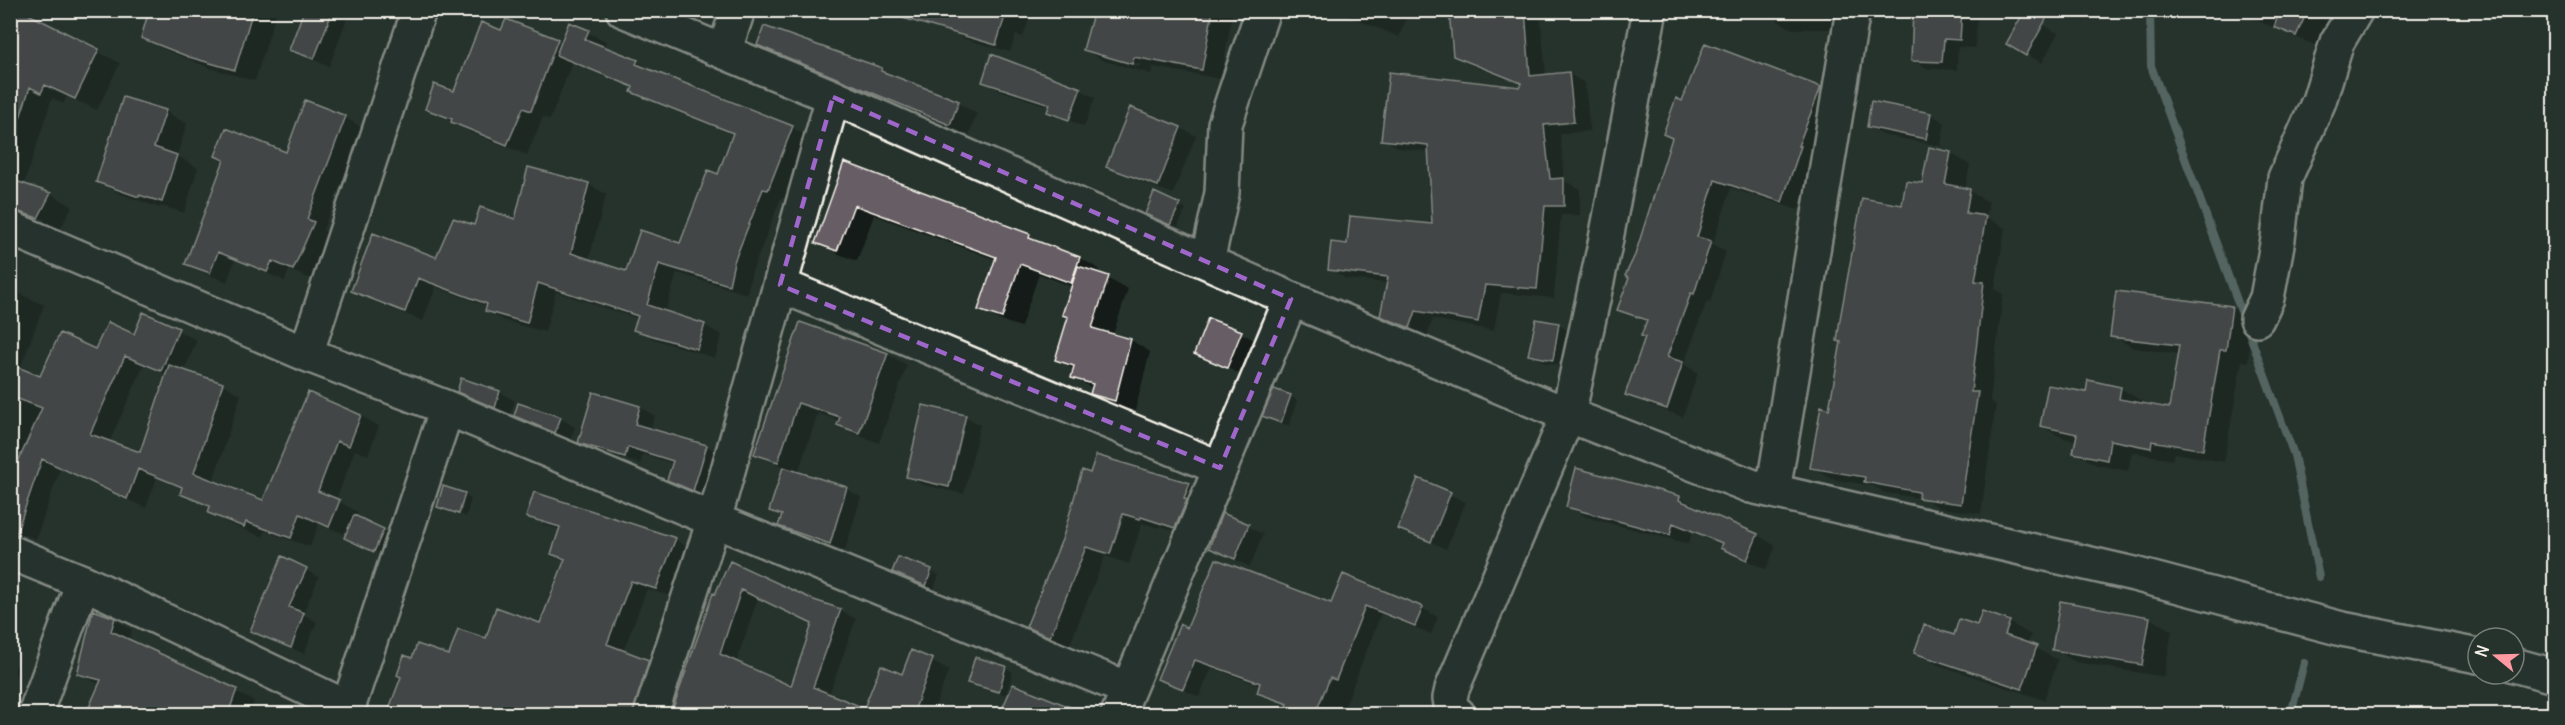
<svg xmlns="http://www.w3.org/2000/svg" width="2565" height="725" viewBox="0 0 2565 725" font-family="Delius,sans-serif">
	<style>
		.shadow { fill: #0007; fill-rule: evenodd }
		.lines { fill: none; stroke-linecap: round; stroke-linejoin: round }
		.stream { stroke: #8ca09e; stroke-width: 8 }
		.building { fill: #665d65; stroke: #f4f1e8; stroke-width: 1.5; fill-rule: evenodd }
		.minor-casing { stroke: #f4f1e8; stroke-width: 38 }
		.minor { stroke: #26332d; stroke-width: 33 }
		.marked { fill: none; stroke: #9f67cb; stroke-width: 4.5; stroke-dasharray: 12 8; stroke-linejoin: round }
	</style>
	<rect width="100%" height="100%" fill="#26332d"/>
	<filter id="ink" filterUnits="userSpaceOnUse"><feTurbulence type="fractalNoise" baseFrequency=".0167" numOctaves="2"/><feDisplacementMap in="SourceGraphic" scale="12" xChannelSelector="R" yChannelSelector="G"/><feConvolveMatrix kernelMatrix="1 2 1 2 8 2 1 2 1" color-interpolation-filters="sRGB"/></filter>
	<g filter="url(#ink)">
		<path class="shadow" d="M 10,10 L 16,10 L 120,63 L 97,110 L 67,96 L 63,104 L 52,98 L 24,185 L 51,194 L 72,206 L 60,230 L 10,213 L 10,210 L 44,222 L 45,220 L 10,207 Z
			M 151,10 L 277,10 L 255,81 L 210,68 L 163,49 L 142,38 Z
			M 306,10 L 350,11 L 329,67 L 291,49 Z
			M 705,10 L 723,10 L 721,16 Z
			M 958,10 L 1032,10 L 1023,37 L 1016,35 L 1010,52 L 964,39 L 950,30 Z
			M 1162,10 L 1233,10 L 1221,79 L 1153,67 L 1151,74 L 1104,61 L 1085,50 L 1160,18 ZM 1103,54 L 1140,64 L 1139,67 L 1103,57 Z
			M 1334,10 L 1410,10 L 1399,37 Z
			M 1451,10 L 1540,10 L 1546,76 L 1569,74 L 1585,83 L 1590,131 L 1560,134 L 1565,181 L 1580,189 L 1580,215 L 1561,215 L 1554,298 L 1501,293 L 1494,331 L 1433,319 L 1426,337 L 1382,315 L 1388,283 L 1346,279 L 1330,269 L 1348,245 L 1434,226 L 1430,152 L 1399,148 L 1383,139 L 1521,89 L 1522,85 L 1471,65 L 1454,55 Z
			M 1775,10 L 1837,10 L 1837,29 L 1792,29 L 1778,21 L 1778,12 Z
			M 1939,10 L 1963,10 L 1977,19 L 1975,48 L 1958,47 L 1957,70 L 1928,69 L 1913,60 Z
			M 2240,10 L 2343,10 L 2331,39 L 2321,35 L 2316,46 L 2265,24 Z
			M 2024,15 L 2058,33 L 2042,63 L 2009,44 Z
			M 507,21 L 562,43 L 570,24 L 606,41 L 604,48 L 637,61 L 654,72 L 793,128 L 810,138 L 786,199 L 781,198 L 752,272 L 747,294 L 677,273 L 665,313 L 704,325 L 722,335 L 715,358 L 653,339 L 635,329 L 639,319 L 556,292 L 545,332 L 504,321 L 487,311 L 488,307 L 436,287 L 423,321 L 370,300 L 353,290 L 437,259 L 475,227 L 516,220 L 588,184 L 606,194 L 589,260 L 627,273 L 681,245 L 719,176 L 734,135 L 651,101 L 633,91 L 634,89 L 572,63 L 550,120 L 543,117 L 527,155 L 472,133 L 427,108 L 455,93 L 502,32 Z
			M 765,28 L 882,69 L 902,81 L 958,103 L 977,114 L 969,135 L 779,56 L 759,45 Z
			M 984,82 L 1080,89 L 1095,98 L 1084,127 L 1049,111 L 1050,107 L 999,90 Z
			M 1820,89 L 1836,98 L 1798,210 L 1731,188 L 1713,244 L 1726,252 L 1710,302 L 1707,301 L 1684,364 L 1698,373 L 1683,417 L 1643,403 L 1627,394 L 1646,337 L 1648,323 L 1619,309 L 1683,103 Z
			M 306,102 L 346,118 L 363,128 L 323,230 L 330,234 L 311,279 L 289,270 L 285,281 L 235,260 L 227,282 L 204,273 L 187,264 L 286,154 Z
			M 1130,109 L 1181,128 L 1196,136 L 1173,194 L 1123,175 L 1108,166 Z
			M 165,111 L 187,124 L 177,156 L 198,168 L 184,213 L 161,206 L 160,208 L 120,194 L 98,181 Z
			M 1931,114 L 1945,123 L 1941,146 L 1883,135 L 1868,126 Z
			M 1951,153 L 1970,165 L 1965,189 L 1989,202 L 1986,217 L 2005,228 L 1995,289 L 2003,294 L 1990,401 L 1996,405 L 1981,514 L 1940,508 L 1924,499 L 1885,493 L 1873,486 L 1831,479 L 1812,467 L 1903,207 Z
			M 845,164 L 1003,224 L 1049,247 L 1080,258 L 1099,269 L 1098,274 L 1128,289 L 1113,335 L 1131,340 L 1150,352 L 1135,411 L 1112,404 L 1092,393 L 1092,388 L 1072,377 L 1074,370 L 1057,359 L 1069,318 L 1073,287 L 1039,274 L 1021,327 L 999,320 L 980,309 L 997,260 L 874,215 L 857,261 L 836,253 L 817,242 Z
			M 1179,205 L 1186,209 L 1178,227 L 1154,217 Z
			M 10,289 L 44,305 L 20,369 L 41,378 L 96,351 L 135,336 L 143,314 L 197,340 L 184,371 L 223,384 L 241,395 L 213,482 L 264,502 L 309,394 L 361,416 L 379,426 L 368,455 L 355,450 L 336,500 L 358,512 L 356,518 L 390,534 L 381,555 L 353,541 L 347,535 L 319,524 L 310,547 L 265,531 L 263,537 L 228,523 L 210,512 L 211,508 L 182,494 L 183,489 L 157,478 L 146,508 L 60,469 L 36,539 L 10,530 ZM 144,365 L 168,375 L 141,454 L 109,443 Z
			M 2231,307 L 2253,320 L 2248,362 L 2242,361 L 2224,462 L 2174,453 L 2172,460 L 2132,452 L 2128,471 L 2097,465 L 2075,453 L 2077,441 L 2063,438 L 2041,426 L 2087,394 L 2120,388 L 2142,401 L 2141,405 L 2170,410 L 2179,354 L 2134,348 L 2112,336 Z
			M 801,324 L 887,354 L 907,365 L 879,443 L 860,436 L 888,355 L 885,355 L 857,435 L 839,425 L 840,421 L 818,413 L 798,473 L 846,489 L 861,497 L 845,551 L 795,534 L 780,525 L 783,517 L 771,510 L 785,468 L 755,453 Z
			M 1559,325 L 1574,334 L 1568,367 L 1545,363 L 1530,354 Z
			M 1241,333 L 1256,341 L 1242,375 L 1196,353 Z
			M 462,380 L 500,392 L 515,401 L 510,415 L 459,391 Z
			M 594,393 L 640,407 L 655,416 L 650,430 L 707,446 L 722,455 L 708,498 L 669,479 L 674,464 L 643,454 L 640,464 L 594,450 L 580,442 Z
			M 1290,396 L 1297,400 L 1289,426 L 1264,416 Z
			M 516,415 L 560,418 L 575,427 L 570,440 Z
			M 965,416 L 980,425 L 964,494 L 923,485 L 908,476 Z
			M 1577,469 L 1680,497 L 1698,508 L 1698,510 L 1757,535 L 1776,546 L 1766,569 L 1740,558 L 1722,548 L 1723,545 L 1692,532 L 1689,544 L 1586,517 L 1568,506 Z
			M 1091,474 L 1189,484 L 1208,495 L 1194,538 L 1160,526 L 1159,528 L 1142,523 L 1129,564 L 1105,556 L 1069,647 L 1028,627 Z
			M 1419,480 L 1466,502 L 1446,549 L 1400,528 Z
			M 535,494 L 675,540 L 692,549 L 673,597 L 647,589 L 623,652 L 664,671 L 650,714 L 389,714 L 402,676 L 413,660 L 449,657 L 487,640 L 541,625 L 566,561 L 553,554 L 561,530 L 544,525 L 528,516 Z
			M 464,495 L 471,499 L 466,517 L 439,506 Z
			M 1223,515 L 1263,534 L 1250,567 L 1211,548 Z
			M 283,558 L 319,577 L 303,614 L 317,622 L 304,654 L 252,630 Z
			M 899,559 L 939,575 L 934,589 L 899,574 Z
			M 731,563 L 814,601 L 840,610 L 856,619 L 829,695 L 865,710 L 903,676 L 912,652 L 949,670 L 932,714 L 730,714 L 696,703 L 716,596 ZM 758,598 L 814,625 L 792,688 L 736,663 Z
			M 1344,576 L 1422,608 L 1438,617 L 1431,634 L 1381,614 L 1342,714 L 1285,714 L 1289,706 L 1259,692 L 1261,686 L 1212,668 L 1199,697 L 1159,678 L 1188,630 L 1332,605 Z
			M 2062,603 L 2150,618 L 2172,631 L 2164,677 L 2075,662 L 2054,649 Z
			M 114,619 L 132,630 L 129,641 L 254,701 L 249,714 L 87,714 L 100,685 L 79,674 Z
			M 2009,622 L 2031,635 L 2028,644 L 2058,660 L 2044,700 L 1938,665 L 1916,652 L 1978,627 Z
			M 10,663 L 19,667 L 10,691 Z
			M 1005,667 L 1013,672 L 1006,695 L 969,682 Z
			M 1013,686 L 1070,712 L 1069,714 L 1002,714 Z"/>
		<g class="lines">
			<path class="stream" d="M 2150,10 L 2151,66 L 2294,455 L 2319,577
				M 2291,714 L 2304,663"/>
		</g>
		<path class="building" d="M 20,10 L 99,49 L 75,99 L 45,85 L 41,93 L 30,87 L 15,133 L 10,133 L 10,27 Z
			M 149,10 L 253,10 L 235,70 L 189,57 L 141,38 Z
			M 304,10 L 333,10 L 314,59 L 289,50 Z
			M 900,10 L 1007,10 L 996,45 L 899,17 Z
			M 1094,10 L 1137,10 L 1159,16 L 1160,10 L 1213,10 L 1202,70 L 1134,57 L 1132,64 L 1083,50 Z
			M 1449,10 L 1525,10 L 1530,76 L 1569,72 L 1574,122 L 1544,125 L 1550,179 L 1564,178 L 1564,206 L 1545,206 L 1537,289 L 1485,285 L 1478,322 L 1416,311 L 1410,328 L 1380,316 L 1388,277 L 1328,270 L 1331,242 L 1347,244 L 1350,216 L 1432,224 L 1428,145 L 1381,140 L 1389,72 L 1520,87 L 1521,83 L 1453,56 Z
			M 1913,10 L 1962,10 L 1960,40 L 1944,39 L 1942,62 L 1911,61 Z
			M 2025,10 L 2051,10 L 2026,56 L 2006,44 Z
			M 2280,10 L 2308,10 L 2296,36 L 2274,27 Z
			M 506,19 L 558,39 L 531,111 L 523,108 L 507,145 L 451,122 L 452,119 L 425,109 L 434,84 L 454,91 L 481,22 L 501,30 Z
			M 569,22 L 589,30 L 585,39 L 638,60 L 636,64 L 793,126 L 768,190 L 763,189 L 734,262 L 729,285 L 659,264 L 647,305 L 705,324 L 697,349 L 633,330 L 638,316 L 538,283 L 527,323 L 485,311 L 487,304 L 418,278 L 405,312 L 351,291 L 373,233 L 436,257 L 453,218 L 474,225 L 480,207 L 515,219 L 528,167 L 589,183 L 571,253 L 626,271 L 640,230 L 680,243 L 708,170 L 718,174 L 733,133 L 631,92 L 633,87 L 556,55 Z
			M 764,26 L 882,68 L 881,71 L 959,101 L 950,125 L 757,45 Z
			M 1705,43 L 1821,87 L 1798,146 L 1801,146 L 1782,202 L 1715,180 L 1697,237 L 1711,241 L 1694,294 L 1691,293 L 1667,357 L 1683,362 L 1667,409 L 1625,395 L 1645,337 L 1641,336 L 1647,320 L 1617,310 L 1629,278 L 1625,276 L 1635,255 L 1672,138 L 1663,134 L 1676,98 L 1682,101 Z
			M 991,54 L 1081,88 L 1069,120 L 1047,112 L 1050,104 L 982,82 Z
			M 123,97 L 166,110 L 154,147 L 177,155 L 162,202 L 139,195 L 139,197 L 96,182 Z
			M 305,100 L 346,116 L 307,219 L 314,222 L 293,270 L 272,261 L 267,272 L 218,252 L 210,273 L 185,264 L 224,160 L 215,156 L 226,128 L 286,152 Z
			M 1871,101 L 1931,113 L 1926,139 L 1867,127 Z
			M 1130,107 L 1181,127 L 1158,186 L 1106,167 Z
			M 1929,147 L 1951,152 L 1945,184 L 1970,189 L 1966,213 L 1986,216 L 1975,281 L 1984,282 L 1971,392 L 1978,392 L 1961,504 L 1918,498 L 1919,492 L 1864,482 L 1865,477 L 1810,468 L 1821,406 L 1829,409 L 1841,342 L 1837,341 L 1840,319 L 1862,198 L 1902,205 L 1906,181 L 1922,183 Z
			M 844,162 L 1003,222 L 1003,224 L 1030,234 L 1029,238 L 1080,257 L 1071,283 L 1020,264 L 1002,318 L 978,310 L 996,257 L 854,205 L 837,251 L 815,243 Z
			M 10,179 L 51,193 L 38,218 L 10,209 Z
			M 1154,192 L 1180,204 L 1170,225 L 1145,214 Z
			M 1078,266 L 1109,276 L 1092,328 L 1131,339 L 1115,401 L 1090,394 L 1093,384 L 1071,378 L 1074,366 L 1055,360 L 1068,317 L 1062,315 Z
			M 2116,291 L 2232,306 L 2226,350 L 2220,350 L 2203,450 L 2152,441 L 2151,448 L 2110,440 L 2107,460 L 2073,453 L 2077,434 L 2040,426 L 2048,385 L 2086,392 L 2088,380 L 2121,387 L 2119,399 L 2169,408 L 2179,345 L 2110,337 Z
			M 143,312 L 179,328 L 161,371 L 125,356 L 90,434 L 140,452 L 169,365 L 223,383 L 194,473 L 263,500 L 308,392 L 361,415 L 349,446 L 337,441 L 318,491 L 340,500 L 329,527 L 300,514 L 291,538 L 246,522 L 244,527 L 208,513 L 210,506 L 180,494 L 182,487 L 138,469 L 127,499 L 42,459 L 16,534 L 10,534 L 10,482 L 17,464 L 42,408 L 10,396 L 10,364 L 40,376 L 60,333 L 95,349 L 108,322 L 134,334 Z
			M 1208,318 L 1242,331 L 1227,368 L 1194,354 Z
			M 1536,319 L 1559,323 L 1553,360 L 1528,355 Z
			M 800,322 L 888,353 L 859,433 L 837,425 L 840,417 L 798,403 L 778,462 L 754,454 Z
			M 461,378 L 500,391 L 495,408 L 457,392 Z
			M 1274,389 L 1291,395 L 1281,423 L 1262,416 Z
			M 593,392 L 640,406 L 635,424 L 707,445 L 693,491 L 667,480 L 673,461 L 628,447 L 625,457 L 578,443 Z
			M 518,403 L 561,417 L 555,433 L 514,416 Z
			M 923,405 L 966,415 L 949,487 L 906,477 Z
			M 1096,455 L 1190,483 L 1184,498 L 1187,500 L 1175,528 L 1141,517 L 1140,519 L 1123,514 L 1110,554 L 1086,547 L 1050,637 L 1026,627 L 1063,537 L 1082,470 L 1090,473 Z
			M 783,467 L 847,487 L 830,544 L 778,526 L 782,515 L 769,511 Z
			M 1576,468 L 1680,496 L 1679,500 L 1758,534 L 1747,560 L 1720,548 L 1722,543 L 1673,523 L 1670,535 L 1566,507 Z
			M 1418,478 L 1451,492 L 1431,542 L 1398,529 Z
			M 443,486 L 465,493 L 459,514 L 437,507 Z
			M 534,492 L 676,538 L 656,589 L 631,581 L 607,644 L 649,660 L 633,714 L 387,714 L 401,677 L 397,675 L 404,655 L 412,658 L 417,644 L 449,655 L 458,629 L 486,638 L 496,607 L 540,623 L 565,559 L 551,554 L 560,527 L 526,517 Z
			M 1222,513 L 1249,524 L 1235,559 L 1209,548 Z
			M 354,515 L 384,529 L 374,552 L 344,538 Z
			M 282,556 L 307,568 L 289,607 L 304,613 L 291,648 L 250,631 Z
			M 898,557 L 932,569 L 926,586 L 892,572 Z
			M 1216,559 L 1331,603 L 1343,574 L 1423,607 L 1415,626 L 1365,606 L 1336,680 L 1330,678 L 1315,714 L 1283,714 L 1288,704 L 1257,693 L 1260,683 L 1195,660 L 1183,689 L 1157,679 L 1180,624 L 1187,628 Z
			M 730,561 L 814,600 L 841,609 L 813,687 L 864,708 L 881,665 L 902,674 L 911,650 L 933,659 L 913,714 L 671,714 L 713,593 L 715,594 ZM 741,590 L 812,624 L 791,686 L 720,654 Z
			M 2060,601 L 2150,617 L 2142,665 L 2052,650 Z
			M 93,610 L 115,618 L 111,631 L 237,689 L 228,714 L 86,714 L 101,680 L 77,674 Z
			M 1982,611 L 2010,621 L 2005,635 L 2037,646 L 2022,689 L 1914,653 L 1924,625 L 1954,635 L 1959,619 L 1977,625 Z
			M 975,657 L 1006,666 L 999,692 L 967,683 Z
			M 1013,684 L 1085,713 L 1084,714 L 1000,714 Z"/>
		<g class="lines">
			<defs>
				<path id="minor" d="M 623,10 L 833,97 L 1291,299 L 1568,415 L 1751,486 L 2134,574 L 2342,629 L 2478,656
					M 724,52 L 738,10
					M 10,228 L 306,354 L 447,408 L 714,520 L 1128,689
					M 1207,262 L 1222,193 L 1225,124 L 1263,10
					M 780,285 L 1220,468
					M 2257,319 L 2267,298 L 2278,239 L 2285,178 L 2319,101 L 2337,42 L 2356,10
					M 306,354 L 419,10
					M 1773,491 L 1853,10
					M 10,552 L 83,582 L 348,708
					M 2514,665 L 2554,676
					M 35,714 L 83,582
					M 346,714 L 447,408
					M 651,714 L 714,520 L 833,97
					M 1118,714 L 1291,299
					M 1458,714 L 1452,711 L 1450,698 L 1452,689 L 1568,415 L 1605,244 L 1650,10"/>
			</defs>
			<use href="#minor" class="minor-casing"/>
			<use href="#minor" class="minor"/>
		</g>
	</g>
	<path d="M0 0H2565V725H0ZM 833,97 L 1291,299 L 1220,468 L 780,285 Z" fill="#26332d" fill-opacity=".55" fill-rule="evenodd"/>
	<path class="marked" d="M 833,97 L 1291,299 L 1220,468 L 780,285 Z"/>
	<rect width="2565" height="725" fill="none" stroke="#26332d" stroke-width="36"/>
	<rect x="18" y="18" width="2529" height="689" fill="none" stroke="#f4f1e8" stroke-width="2" filter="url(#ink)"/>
	<g transform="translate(2496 656) rotate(289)"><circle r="28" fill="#26332d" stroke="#787f78" stroke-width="1.5"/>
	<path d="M0-4.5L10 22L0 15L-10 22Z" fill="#ff9aa2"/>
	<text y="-9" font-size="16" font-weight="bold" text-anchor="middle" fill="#f4f1e8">N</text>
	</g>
</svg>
